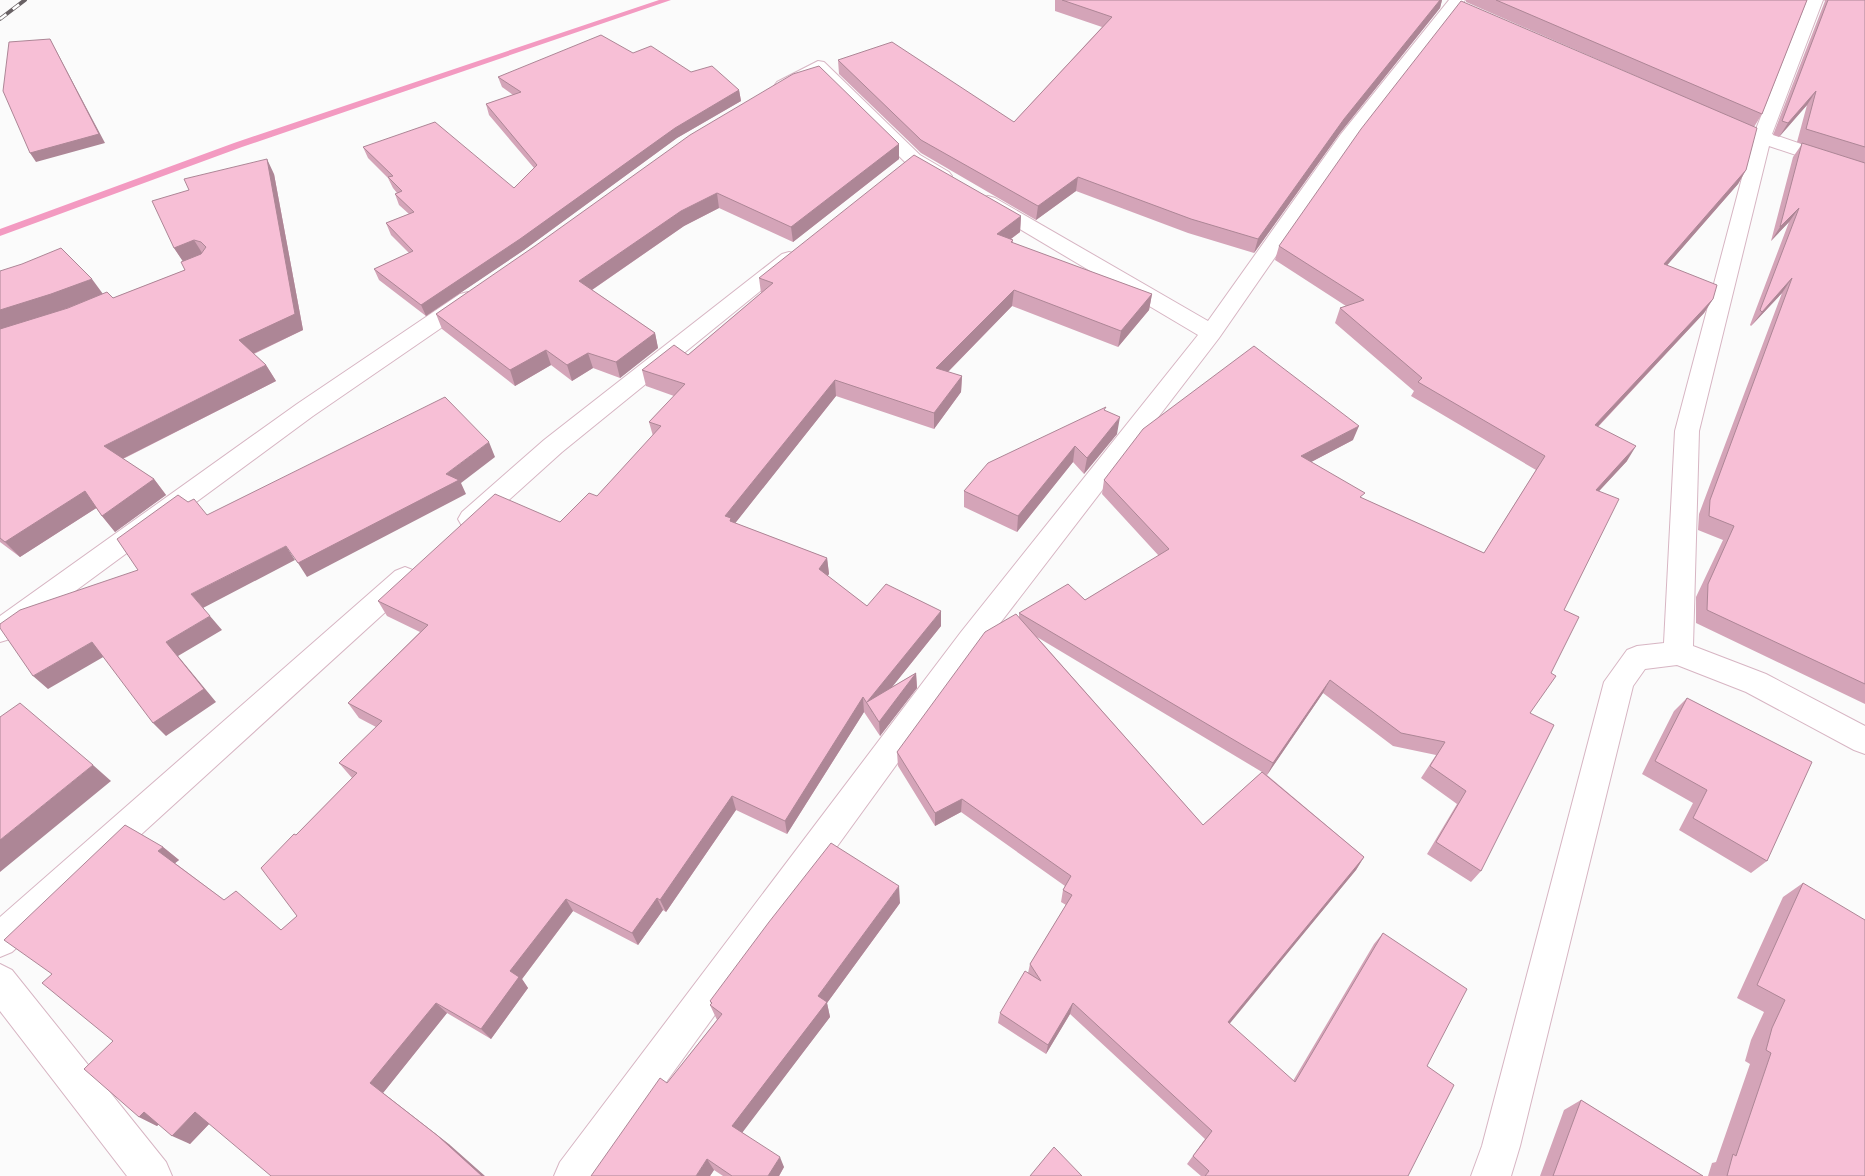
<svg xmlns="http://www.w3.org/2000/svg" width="1865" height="1176" viewBox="0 0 1865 1176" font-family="'Public Sans',sans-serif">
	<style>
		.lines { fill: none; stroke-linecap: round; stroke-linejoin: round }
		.stream { fill: #f39ac1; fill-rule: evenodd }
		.minor-casing { stroke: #d7b5c3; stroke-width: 2 }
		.minor { fill: #fff; fill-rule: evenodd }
		.rail-casing { stroke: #686164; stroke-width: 4 }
		.rail { stroke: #fff; stroke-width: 2.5; stroke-dasharray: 8; stroke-linecap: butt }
		.wall { fill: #d4a4b8; fill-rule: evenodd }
		.shaded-wall { fill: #ad8696 }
		.building { fill: #f7bfd6; stroke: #ad8696 }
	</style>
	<rect width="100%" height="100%" fill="#fbfbfb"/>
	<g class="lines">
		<path class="stream" d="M 659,0 L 671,0 L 242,147 L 0,236 L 0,229 L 234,143 Z"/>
		<defs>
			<path id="minor" d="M 1449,0 L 1465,0 L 1355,142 L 1219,338 L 981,648 L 598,1176 L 554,1176 L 560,1162 L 961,632 L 1198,335 L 981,206 L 978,202 L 981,198 L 988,196 L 995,198 L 1208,321 L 1341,134 Z
				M 1807,0 L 1823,0 L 1772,134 L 1865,166 L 1865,178 L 1769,146 L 1699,431 L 1693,646 L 1766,674 L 1865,726 L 1865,754 L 1854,750 L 1746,692 L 1677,665 L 1645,669 L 1633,686 L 1520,1146 L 1511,1176 L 1471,1176 L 1482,1146 L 1604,682 L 1627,650 L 1637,646 L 1664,643 L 1675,431 L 1752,140 L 1737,135 L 1735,131 L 1737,127 L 1744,125 L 1756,129 Z
				M 818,61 L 824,62 L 920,155 L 949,172 L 952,176 L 949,180 L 942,182 L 935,180 L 906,163 L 816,74 C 805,81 791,93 777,90 L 774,86 L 777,82 Z
				M 789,252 L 796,254 L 799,258 L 796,262 L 562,452 L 480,526 L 471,529 L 462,526 L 458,519 L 462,512 L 544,440 L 782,254 Z
				M 468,292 L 476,294 L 479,299 L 476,304 L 313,416 L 10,639 L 0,642 L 0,616 L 297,404 L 460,294 Z
				M 405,567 L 415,571 L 419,578 L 415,585 L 12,952 L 0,957 L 0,917 L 395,571 Z
				M 0,964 L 12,970 L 166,1162 L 172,1176 L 127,1176 L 0,1011 Z"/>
		</defs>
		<use href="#minor" class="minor-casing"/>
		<use href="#minor" class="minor"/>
		<defs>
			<path id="rail" d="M 0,19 L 25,0"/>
		</defs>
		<use href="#rail" class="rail-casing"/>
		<use href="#rail" class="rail"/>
	</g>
	<path class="wall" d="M 1055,0 L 1442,0 L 1440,8 L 1340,133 L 1254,253 L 1188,233 L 1076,191 L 1036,220 L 921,153 L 839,74 L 838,60 L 1014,122 L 1102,27 L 1055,11 Z
		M 1466,0 L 1807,0 L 1762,114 L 1754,127 L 1746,170 L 1738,184 L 1667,265 L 1713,299 L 1704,313 L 1598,427 L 1627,461 L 1599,491 L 1564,610 L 1530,713 L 1481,871 L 1471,882 L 1427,854 L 1457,804 L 1421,778 L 1436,755 L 1393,746 L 1323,693 L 1267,775 L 1364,857 L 1356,870 L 1229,1023 L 1293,1081 L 1374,944 L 1383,933 L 1427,1066 L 1408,1176 L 1201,1176 L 1187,1164 L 1205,1139 L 1070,1014 L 1046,1054 L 998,1023 L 1000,1013 L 1028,973 L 1030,964 L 1066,905 L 1061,902 L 1063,890 L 1065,886 L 961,812 L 935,826 L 898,766 L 897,752 L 1019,617 L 1019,613 L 1085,600 L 1159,556 L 1102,494 L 1104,480 L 1353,440 L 1311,462 L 1362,498 L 1484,553 L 1536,470 L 1411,396 L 1414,391 L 1335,323 L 1340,308 L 1346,306 L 1275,260 L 1279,246 L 1652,83 L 1466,2 ZM 1037,637 L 1262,772 L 1203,825 Z
		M 1824,0 L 1865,0 L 1865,704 L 1696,623 L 1696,597 L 1723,540 L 1698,530 L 1699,514 L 1782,293 L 1751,326 L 1750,325 L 1789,222 L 1771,241 L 1793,157 L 1802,144 L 1797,142 L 1807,105 L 1779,137 L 1773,135 L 1825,1 Z
		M 633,53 L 691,72 L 739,90 L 741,101 L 677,138 L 524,250 L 426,316 L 379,280 L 374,269 L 409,253 L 391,235 L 386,223 L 409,214 L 399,205 L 395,194 L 397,193 L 393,188 L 388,178 L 368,158 L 363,147 L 514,188 L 534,168 L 489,115 L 486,104 L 513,95 L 502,87 L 498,77 Z
		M 793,74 L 899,144 L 899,159 L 793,242 L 719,208 L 684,226 L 592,290 L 655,333 L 658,348 L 620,378 L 593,368 L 572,381 L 551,365 L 515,386 L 442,329 L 436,314 Z
		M 274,174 L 303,330 L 254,354 L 266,365 L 276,381 L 123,459 L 154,479 L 166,495 L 115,532 L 102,516 L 96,508 L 20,557 L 0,542 L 0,271 L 103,294 L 113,298 L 185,270 L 183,261 L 174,248 Z
		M 1021,216 L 1020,232 L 1011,239 L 1013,240 L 1013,243 L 1152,294 L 1149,310 L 1118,347 L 1012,306 L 948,372 L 962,376 L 961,392 L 934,429 L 836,396 L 735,523 L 827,558 L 829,574 L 827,576 L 867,606 L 941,626 L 892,687 L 916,673 L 917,688 L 880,736 L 864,712 L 787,834 L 736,810 L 666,912 L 663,910 L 638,945 L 573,911 L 522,979 L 528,988 L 491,1039 L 447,1013 L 383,1093 L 450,1145 L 209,1124 L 190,1144 L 159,1124 L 157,1126 L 139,1117 L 113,1041 L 52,974 L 163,847 L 179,860 L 175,863 L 224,900 L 282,930 L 297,916 L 296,835 L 352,778 L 339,763 L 376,727 L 359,718 L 348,703 L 420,632 L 387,616 L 378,601 L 560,522 L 597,496 L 653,436 L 649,422 L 674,396 L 646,386 L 642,370 L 688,355 L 761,293 L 759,278 Z
		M 1106,411 L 1117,434 L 1084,474 L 1073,462 L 1017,532 L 964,507 L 964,491 Z
		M 1687,698 L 1767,861 L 1751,873 L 1679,830 L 1693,803 L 1642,774 L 1674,711 Z
		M 1803,883 L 1865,1176 L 1708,1176 L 1712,1163 L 1716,1162 L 1750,1064 L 1745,1061 L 1751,1040 L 1764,1012 L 1737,998 L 1783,897 Z
		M 900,903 L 827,1003 L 830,1017 L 742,1132 L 784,1167 L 779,1176 L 723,1176 L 714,1170 L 710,1176 L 667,1083 L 717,1020 L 710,1005 L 711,1004 L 710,1001 Z
		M 1581,1100 L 1703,1176 L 1540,1176 L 1564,1110 Z"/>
	<path class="shaded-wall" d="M 1440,0 L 1442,0 L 1440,8 L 1340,133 L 1254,253 L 1258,239 L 1344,119 Z
		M 50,39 L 105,143 L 36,162 L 30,153 Z
		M 739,90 L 741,101 L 677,138 L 524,250 L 426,316 L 421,305 L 675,128 Z
		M 1816,91 L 1807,105 L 1779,137 L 1788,123 Z
		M 899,144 L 899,159 L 793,242 L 791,227 Z
		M 267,159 L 274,174 L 303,330 L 248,356 L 239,340 Z
		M 1746,170 L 1738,184 L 1656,278 L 1664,264 Z
		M 1078,177 L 1076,191 L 1036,220 L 1038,206 Z
		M 717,193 L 719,208 L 684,226 L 583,296 L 579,281 L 681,211 Z
		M 1799,208 L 1789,222 L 1771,241 L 1780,227 Z
		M 1021,216 L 1020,232 L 996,250 L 997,234 Z
		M 194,240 L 204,256 L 184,263 L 174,248 Z
		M 1792,278 L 1782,293 L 1751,326 L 1762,312 Z
		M 92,279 L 103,294 L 62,310 L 0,330 L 0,310 Z
		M 1014,290 L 1012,306 L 936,384 L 936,368 Z
		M 1152,294 L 1149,310 L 1118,347 L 1121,331 Z
		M 1713,299 L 1704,313 L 1586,439 L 1595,425 Z
		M 655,333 L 658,348 L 620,378 L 616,362 Z
		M 546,350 L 551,365 L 515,386 L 510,370 Z
		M 588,353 L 593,368 L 572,381 L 567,365 Z
		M 266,365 L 276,381 L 116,462 L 104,446 Z
		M 962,376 L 961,392 L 934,429 L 934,413 Z
		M 835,380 L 836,396 L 733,526 L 725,516 Z
		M 1120,417 L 1117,434 L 1084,474 L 1087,458 Z
		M 1359,426 L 1353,440 L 1296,470 L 1301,456 Z
		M 489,442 L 495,457 L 461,483 L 466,494 L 307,577 L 298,563 L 446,474 Z
		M 1075,446 L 1073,462 L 1017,532 L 1018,516 Z
		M 1636,446 L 1627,461 L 1587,504 L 1596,490 Z
		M 154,479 L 166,495 L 115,532 L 102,516 Z
		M 85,491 L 98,507 L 20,557 L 5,542 Z
		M 286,546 L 295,560 L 203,608 L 191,594 Z
		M 827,558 L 829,574 L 821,585 L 819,569 Z
		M 941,611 L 941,626 L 872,712 L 867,702 Z
		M 210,616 L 222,630 L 178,656 L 216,702 L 166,736 L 153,723 L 166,642 Z
		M 92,642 L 105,656 L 48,689 L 33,676 Z
		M 916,673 L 917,688 L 880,736 L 879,722 Z
		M 1330,680 L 1323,693 L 1267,775 L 1273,763 Z
		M 863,697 L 864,712 L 787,834 L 785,821 Z
		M 93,765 L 111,781 L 0,872 L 0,840 Z
		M 732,796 L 736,810 L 666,912 L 660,900 Z
		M 962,799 L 961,812 L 935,826 L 935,813 Z
		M 163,847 L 179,860 L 174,864 L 158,851 Z
		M 1364,857 L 1356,870 L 1222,1033 L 1228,1022 Z
		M 899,886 L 900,903 L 827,1003 L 830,1017 L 739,1137 L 732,1126 L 818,996 Z
		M 657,898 L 663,910 L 638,945 L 632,933 Z
		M 566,899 L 573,911 L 522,979 L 528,988 L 491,1039 L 481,1029 L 510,971 Z
		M 436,1003 L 447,1013 L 383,1093 L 450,1145 L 485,1176 L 482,1176 L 370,1083 Z
		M 1073,1003 L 1070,1014 L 1046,1054 L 1048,1045 Z
		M 144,1112 L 162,1121 L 157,1126 L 139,1117 Z
		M 195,1112 L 212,1121 L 190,1144 L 172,1136 Z
		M 780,1157 L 784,1167 L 779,1176 L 768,1176 Z
		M 707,1159 L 714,1170 L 710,1176 L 696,1176 Z"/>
	<path class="building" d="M 1062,0 L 1440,0 L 1344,119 L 1258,239 L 1191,219 L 1078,177 L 1038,206 L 921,140 L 838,60 L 892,42 L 1014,122 L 1112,17 Z
		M 1496,0 L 1807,0 L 1762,114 Z
		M 1828,0 L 1865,0 L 1865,147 L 1806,129 L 1816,91 L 1788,123 L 1782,121 Z
		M 1461,1 L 1757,128 L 1746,170 L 1664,264 L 1717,285 L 1713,299 L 1595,425 L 1636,446 L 1596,490 L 1619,499 L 1564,610 L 1579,617 L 1551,673 L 1556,676 L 1530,713 L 1554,725 L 1481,871 L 1436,842 L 1466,791 L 1430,766 L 1445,742 L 1401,733 L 1330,680 L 1273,763 L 1019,613 L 1068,584 L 1085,600 L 1169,549 L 1104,480 L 1143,429 L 1254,346 L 1359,426 L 1301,456 L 1365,493 L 1360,497 L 1484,553 L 1545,456 L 1418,382 L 1422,378 L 1340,308 L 1364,300 L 1279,246 L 1361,129 Z
		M 601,35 L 633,53 L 651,46 L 691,72 L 712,66 L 739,90 L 675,128 L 520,239 L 421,305 L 374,269 L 413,251 L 386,223 L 414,212 L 395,194 L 402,191 L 388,177 L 393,176 L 363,147 L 435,122 L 514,188 L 537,165 L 486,104 L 521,92 L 498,77 Z
		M 50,39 L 99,134 L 30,153 L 3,91 L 9,42 Z
		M 819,66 L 899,144 L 791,227 L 717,193 L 681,211 L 579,281 L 655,333 L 616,362 L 588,353 L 567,365 L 546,350 L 510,370 L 436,314 L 535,246 L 690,135 L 793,74 Z
		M 1802,143 L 1865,163 L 1865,684 L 1707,610 L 1708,584 L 1734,526 L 1709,516 L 1710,500 L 1792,278 L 1762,312 L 1760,310 L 1799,208 L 1780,227 Z
		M 914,155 L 1021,216 L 997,234 L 1013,240 L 1011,242 L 1152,294 L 1121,331 L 1014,290 L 936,368 L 962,376 L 934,413 L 835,380 L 725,516 L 731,518 L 730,521 L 827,558 L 819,569 L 867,606 L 886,584 L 941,611 L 867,702 L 916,673 L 879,722 L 863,697 L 785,821 L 732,796 L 660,900 L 657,898 L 632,933 L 566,899 L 510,971 L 519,977 L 481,1029 L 436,1003 L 370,1083 L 438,1136 L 482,1176 L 271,1176 L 195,1112 L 172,1136 L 144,1112 L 139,1117 L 84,1069 L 113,1041 L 42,983 L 52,974 L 4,940 L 125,825 L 163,847 L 158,851 L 224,900 L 236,891 L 281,930 L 297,916 L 261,868 L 294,834 L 296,835 L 357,773 L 339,763 L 382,721 L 348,703 L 428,625 L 378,601 L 495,494 L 560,522 L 589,493 L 597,496 L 661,426 L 649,422 L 685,384 L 642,370 L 674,345 L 688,355 L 773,283 L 759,278 Z
		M 267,159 L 295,314 L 239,340 L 266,365 L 104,446 L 154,479 L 102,516 L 85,491 L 5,542 L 0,538 L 0,329 L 68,308 L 107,292 L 113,298 L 185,270 L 181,262 L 201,254 L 206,247 L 201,242 L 194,240 L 174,248 L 152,201 L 189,190 L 184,179 Z
		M 61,248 L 92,279 L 51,294 L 0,310 L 0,271 L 22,264 Z
		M 445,397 L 489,442 L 446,474 L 459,480 L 298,563 L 286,546 L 191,594 L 210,616 L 166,642 L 204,689 L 153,723 L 92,642 L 33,676 L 0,628 L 0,624 L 20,610 L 138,570 L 117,539 L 178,495 L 188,502 L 194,499 L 207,515 Z
		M 1106,407 L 1104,410 L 1120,417 L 1087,458 L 1075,446 L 1018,516 L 964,491 L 988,463 Z
		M 1016,614 L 1203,825 L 1262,772 L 1364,857 L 1228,1022 L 1295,1082 L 1383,933 L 1467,989 L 1427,1066 L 1454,1085 L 1408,1176 L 1205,1176 L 1209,1171 L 1193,1156 L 1212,1131 L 1073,1003 L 1048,1045 L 1000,1013 L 1025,971 L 1041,981 L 1030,964 L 1072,895 L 1063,890 L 1071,876 L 962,799 L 935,813 L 897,752 L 985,632 Z
		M 1687,698 L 1812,762 L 1767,861 L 1693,818 L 1707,790 L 1655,761 Z
		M 20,703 L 93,765 L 0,840 L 0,717 Z
		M 831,843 L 899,886 L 818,996 L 827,1002 L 732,1126 L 780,1157 L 768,1176 L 732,1176 L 707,1159 L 696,1176 L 591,1176 L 660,1078 L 667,1083 L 722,1014 L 710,1005 L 712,1003 L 710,1001 L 769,922 Z
		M 1803,883 L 1865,920 L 1865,1176 L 1727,1176 L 1733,1154 L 1736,1156 L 1771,1053 L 1766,1050 L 1772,1028 L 1785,1000 L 1757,985 Z
		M 1581,1100 L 1703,1176 L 1553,1176 Z
		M 1054,1147 L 1082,1176 L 1030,1176 Z"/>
</svg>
